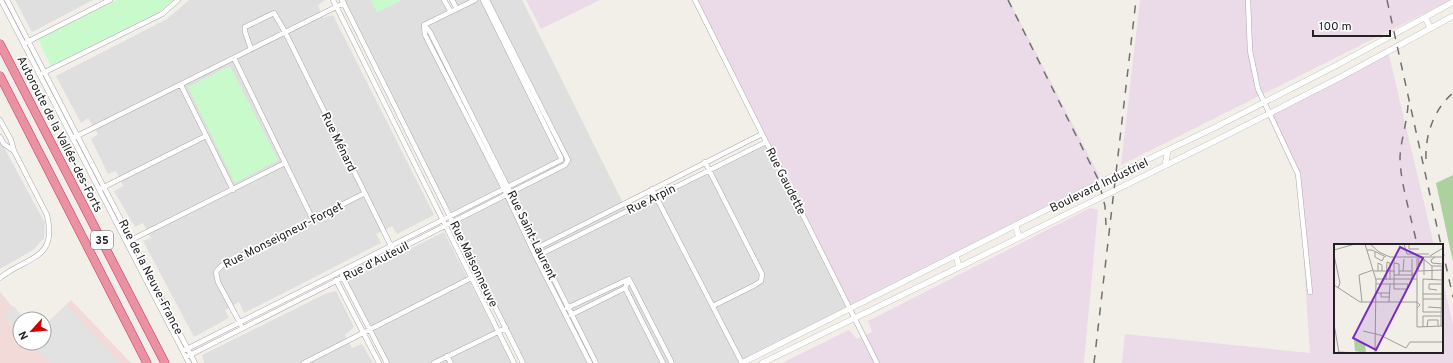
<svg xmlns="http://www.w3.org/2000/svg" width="1453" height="363" viewBox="0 0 1453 363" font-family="Overpass,sans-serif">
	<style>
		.residential { fill: #e0dfdf; fill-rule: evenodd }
		.commercial { fill: #f2dad9 }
		.industrial { fill: #ebdbe8 }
		.forest { fill: #add19e }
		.park { fill: #c8facc }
		.parking { fill: #e2e2e2 }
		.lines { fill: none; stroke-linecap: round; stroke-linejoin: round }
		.minor-casing { stroke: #a9a9a9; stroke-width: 5.5 }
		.tertiary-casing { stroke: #a9a9a9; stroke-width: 6 }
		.motorway-casing { stroke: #dc2a67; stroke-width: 9 }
		.minor { stroke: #fff; stroke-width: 4.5 }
		.tertiary { stroke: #fff; stroke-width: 5.5 }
		.motorway { stroke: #e892a2; stroke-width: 8 }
		.rail { stroke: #707070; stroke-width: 1.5; stroke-dasharray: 8 8; stroke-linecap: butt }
		.labels { text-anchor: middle; stroke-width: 3.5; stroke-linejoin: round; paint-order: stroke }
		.shield { fill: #fff; stroke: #646464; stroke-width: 1 }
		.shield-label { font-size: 11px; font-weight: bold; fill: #222 }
		.street-label { font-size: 12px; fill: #222; stroke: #fff }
		.inset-road { fill: none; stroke: #9f9d99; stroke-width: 1 }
		.view { fill: #7b2cbf; fill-opacity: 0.15; stroke: #7b2cbf; stroke-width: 2 }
		.inset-edge { fill: none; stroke: #222; stroke-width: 2 }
	</style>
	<rect width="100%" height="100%" fill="#f2efe9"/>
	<path class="residential" d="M 15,0 L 93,0 L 32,32 Z
		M 189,0 L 325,0 L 318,5 L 323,18 L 333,15 L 434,215 L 397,234 L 392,226 L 376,234 L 381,243 L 244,313 L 239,302 L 225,310 L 229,318 L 194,337 L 143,241 L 151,238 L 143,223 L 135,227 L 114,191 L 123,186 L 116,171 L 108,174 L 91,139 L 98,134 L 88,118 L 81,123 L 56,76 L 167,19 Z
		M 342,0 L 371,0 L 377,12 L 402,0 L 444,0 L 451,12 L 457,9 L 452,0 L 522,0 L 626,209 L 656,197 L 766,142 L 850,309 L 739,363 L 525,363 ZM 425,26 L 506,184 L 502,186 L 425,35 Z
		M 0,140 L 45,223 L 44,238 L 33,250 L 0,269 Z
		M 444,232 L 511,363 L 389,363 L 345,281 Z
		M 336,291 L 354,327 L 345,335 L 352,348 L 362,344 L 373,363 L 204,363 L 202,355 L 327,293 Z"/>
	<path class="commercial" d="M 0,292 L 23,319 L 20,319 L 20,343 L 44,343 L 44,326 L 71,300 L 131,363 L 0,363 Z"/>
	<path class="industrial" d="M 526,0 L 600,0 L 541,29 Z
		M 698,0 L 1009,0 L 1103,183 L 849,308 Z
		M 1140,0 L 1451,0 L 1121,165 Z
		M 1388,51 L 1434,245 L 1335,245 L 1335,352 L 1442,352 L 1442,278 L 1453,324 L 1453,363 L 1122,363 L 1125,334 L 1310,353 L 1298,174 L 1270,113 Z
		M 1090,208 L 1098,210 L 1084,363 L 782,363 L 849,330 L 857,339 L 872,332 L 868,321 Z"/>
	<path class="forest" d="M 1453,175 L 1453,262 L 1436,183 Z"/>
	<path class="park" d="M 117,0 L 173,0 L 159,12 L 51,66 L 38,39 Z
		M 371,0 L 402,0 L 377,12 Z
		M 230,66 L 278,160 L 235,183 L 188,87 Z"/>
	<path class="parking" d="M 66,305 L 120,363 L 50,363 L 31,343 L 44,343 L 44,326 Z
		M 14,306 L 24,319 L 20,319 L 20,332 L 3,315 Z"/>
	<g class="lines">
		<defs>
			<path id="minor" d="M 1,0 L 189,363
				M 7,0 L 195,363
				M 333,0 L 514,363
				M 342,0 L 523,363
				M 444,0 L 451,12
				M 452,0 L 457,9
				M 483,0 L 561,158 L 561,160
				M 695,0 L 877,363
				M 1248,0 L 1250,51 L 1258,89 L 1298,174 L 1310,292
				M 424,25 L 430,32 L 596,363
				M 424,25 L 425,35 L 504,189 L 536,257 L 590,363
				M 424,25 L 475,0
				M 27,42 L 110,0
				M 251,49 L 245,32 L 245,27 L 274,13 L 285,32 L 392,248
				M 234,58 L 313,220
				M 43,73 L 162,14 L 178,0
				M 181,85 L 233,190
				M 0,120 L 11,140 L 14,151 L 47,215 C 58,261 26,256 0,278
				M 0,137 L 4,144 L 14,151
				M 75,137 L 344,3
				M 705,162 L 762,274 L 761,281 L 755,285 L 713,306
				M 102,188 L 206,136
				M 652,189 L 742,363
				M 129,241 L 285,163
				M 537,248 L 762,134
				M 539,255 L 766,142
				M 342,276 L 387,363
				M 629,279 L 672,363
				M 336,280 L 379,363
				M 625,288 L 663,363
				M 567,308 L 629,279
				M 571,315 L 625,288 L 629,279
				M 241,325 L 218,282 L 216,272 L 221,266 L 365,193
				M 183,351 L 561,160
				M 447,356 L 451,363
				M 186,357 L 565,165 L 568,160 L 487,0
				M 304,363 L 479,274
				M 434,363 L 506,328"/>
			<path id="tertiary" d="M 1425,17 L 1430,28
				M 1165,165 L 1168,151
				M 1016,226 L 1019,238
				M 956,255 L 959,267
				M 742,363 L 1117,174 L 1214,128 L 1335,66 L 1453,2
				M 762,363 L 927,283 L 1219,139 L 1341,77 L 1453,16"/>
			<path id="motorway" d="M 0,44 L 165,363
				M 0,76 L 147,363"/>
		</defs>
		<use href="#minor" class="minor-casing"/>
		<use href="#tertiary" class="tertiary-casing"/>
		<use href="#motorway" class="motorway-casing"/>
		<use href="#minor" class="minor"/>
		<use href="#tertiary" class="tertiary"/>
		<use href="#motorway" class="motorway"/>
		<path class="rail" d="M 1008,0 L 1098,179 L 1105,206 L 1106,225
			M 1387,0 L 1441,245
			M 1408,105 C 1407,123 1401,139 1400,157 C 1400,183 1412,219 1417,245
			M 1426,159 C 1425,135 1434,109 1453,93
			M 1442,248 L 1453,297
			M 1094,363 L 1136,0"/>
	</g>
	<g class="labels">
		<rect class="shield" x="91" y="231" width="22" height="18" rx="3"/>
		<g class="shield-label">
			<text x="102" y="244">35</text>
		</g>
		<g class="street-label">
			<text transform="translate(60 134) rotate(63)" y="4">Autoroute de la Vallée-des-Forts</text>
			<text transform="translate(339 142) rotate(64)" y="4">Rue Ménard</text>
			<text transform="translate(786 181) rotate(63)" y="4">Rue Gaudette</text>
			<text transform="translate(1099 185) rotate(-26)" y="4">Boulevard Industriel</text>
			<text transform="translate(651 199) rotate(-26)" y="4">Rue Arpin</text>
			<text transform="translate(283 235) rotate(-27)" y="4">Rue Monseigneur-Forget</text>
			<text transform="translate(532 235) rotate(64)" y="4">Rue Saint-Laurent</text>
			<text transform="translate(376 261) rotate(-27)" y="4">Rue d'Auteuil</text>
			<text transform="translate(474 264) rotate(64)" y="4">Rue Maisonneuve</text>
			<text transform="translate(151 277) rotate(63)" y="4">Rue de la Neuve-France</text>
		</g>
	</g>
	<g transform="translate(1334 244)">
		<rect width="109" height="109" fill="#f2efe9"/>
		<path d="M 20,96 L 31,99 L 32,109 L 21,107 Z" fill="#add19e"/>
		<path class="inset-road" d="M 31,0 L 42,36 L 41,109M 36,0 L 45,8 L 56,13 L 109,13M 70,0 L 73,10 L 95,10M 75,0 L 75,5 L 85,5M 0,6 L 21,0M 33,6 L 38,6 L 52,13M 41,8 L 41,13 L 48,17 L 50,13M 0,11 L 6,39 L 4,44M 96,12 L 109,4M 101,13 L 97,16 L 98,19 L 109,20M 83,14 L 83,83 L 109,82M 88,14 L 98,22 L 109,22M 60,15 L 60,45 L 73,45 L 74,40M 60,19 L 65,20 L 65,31M 40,27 L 61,27M 44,27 L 44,19 L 48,21 L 48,27M 65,27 L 78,27M 69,27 L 70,15M 85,27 L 108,26M 84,28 L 85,14M 60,31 L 79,31 L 78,29M 90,31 L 90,15M 42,35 L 83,35M 89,35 L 108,36M 98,35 L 98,22M 52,36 L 53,18 L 56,19 L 56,36M 78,36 L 78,15M 42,40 L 74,40M 0,41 L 26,58 L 83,58 L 86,61 L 83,64M 103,46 L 95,45 L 95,40 L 107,40M 42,49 L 56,49M 47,49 L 47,53 L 56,53M 89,50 L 108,50M 89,55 L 109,55M 28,58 L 25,31 L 39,26M 55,58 L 56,40M 94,63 L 109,64M 89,68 L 89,35M 89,68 L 108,68M 0,80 L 5,109M 107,82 L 108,22M 89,83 L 89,72 L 107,72M 93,83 L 94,76 L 104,76 L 104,82M 29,87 L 46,91 L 72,104 L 76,98 L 109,98M 4,108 L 26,109"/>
		<path class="view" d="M 66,3 L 89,14 L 42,106 L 19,94 Z"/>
		<rect width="109" height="109" class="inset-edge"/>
	</g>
	<g transform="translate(32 331) rotate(243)"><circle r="19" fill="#ffffff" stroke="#a7a7a7"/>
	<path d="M0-3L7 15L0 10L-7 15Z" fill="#d40000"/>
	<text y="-6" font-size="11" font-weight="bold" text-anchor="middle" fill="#222222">N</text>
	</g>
	<path d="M1313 30v6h77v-6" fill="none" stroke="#222222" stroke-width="2"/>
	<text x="1319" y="30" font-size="12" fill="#222222" stroke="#ffffff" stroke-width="3" paint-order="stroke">100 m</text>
</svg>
